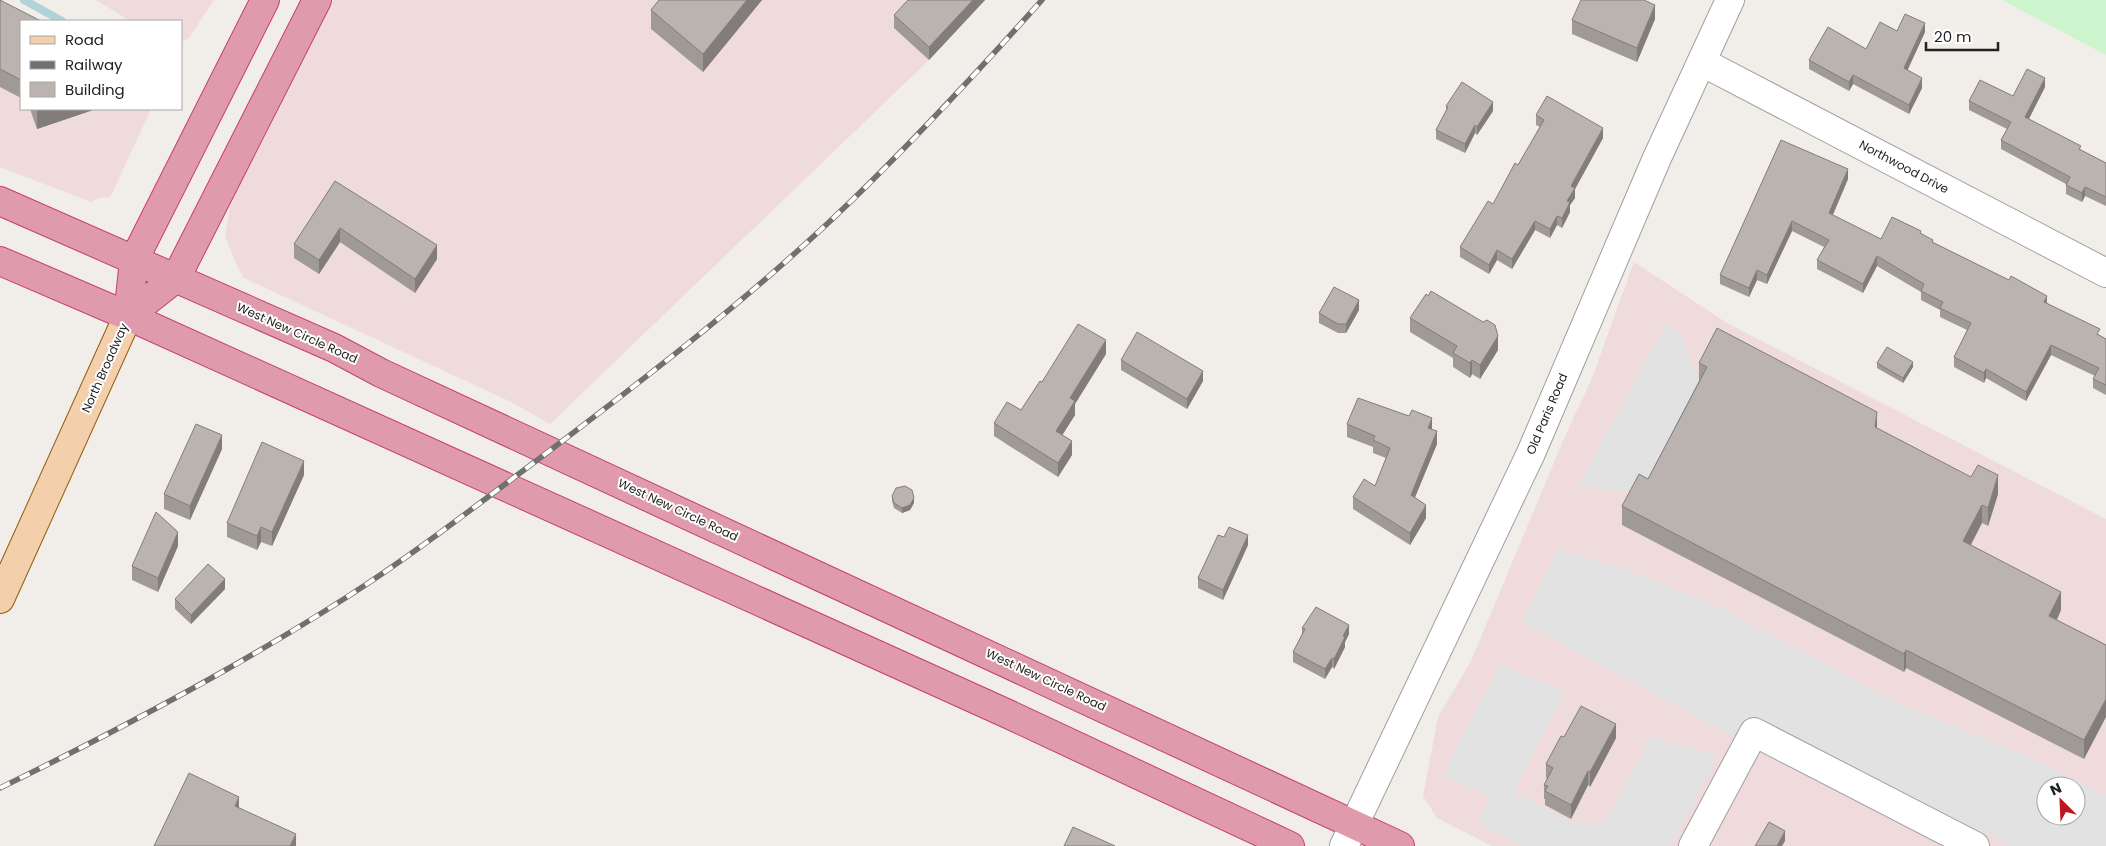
<svg xmlns="http://www.w3.org/2000/svg" width="2106" height="846" viewBox="0 0 2106 846" font-family="Poppins,sans-serif">
	<style>
		.commercial { fill: #efdbdc; fill-rule: evenodd }
		.park { fill: #ccf5cd }
		.parking { fill: #e2e2e2; fill-rule: evenodd }
		.lines { fill: none; stroke-linecap: round; stroke-linejoin: round }
		.stream { stroke: #afd3d9; stroke-width: 8 }
		.minor-casing { stroke: #9f9f9f; stroke-width: 30 }
		.major-casing { stroke: #8f5b10; stroke-width: 30 }
		.highway-casing { stroke: #c93c77; stroke-width: 30 }
		.minor { stroke: #fff; stroke-width: 28 }
		.major { stroke: #f3cfac; stroke-width: 28 }
		.highway { stroke: #df9aac; stroke-width: 28 }
		.rail-casing { stroke: #707070; stroke-width: 5.5 }
		.rail { stroke: #fff; stroke-width: 4; stroke-dasharray: 11; stroke-linecap: butt }
		.wall { fill: #a09a96 }
		.shaded-wall { fill: #827d7a }
		.building { fill: #bab3af; stroke: #827d7a }
		.labels { text-anchor: middle; stroke-width: 4; stroke-linejoin: round; paint-order: stroke }
		.street-label { font-size: 12px; fill: #222; stroke: #fff }
	</style>
	<rect width="100%" height="100%" fill="#f1eee9"/>
	<path class="commercial" d="M 0,0 L 39,21 L 21,21 L 21,109 L 151,109 L 110,198 L 102,197 L 91,202 L 0,167 Z
		M 96,0 L 214,0 L 189,38 L 181,42 L 181,21 L 130,21 Z
		M 333,0 L 985,0 L 929,60 L 550,424 L 513,403 L 244,278 L 238,268 L 225,236 L 233,189 L 268,114 Z
		M 1634,262 L 1727,323 L 2106,519 L 2106,846 L 1492,846 L 1437,818 L 1423,796 L 1438,717 L 1471,661 L 1565,436 L 1592,378 ZM 2046,786 L 2076,786 L 2076,816 L 2046,816 Z"/>
	<path class="park" d="M 2002,0 L 2106,0 L 2106,55 Z"/>
	<path class="parking" d="M 1665,325 L 1681,334 L 1699,381 L 1707,385 L 1648,497 L 1639,492 L 1578,487 Z
		M 1558,549 L 1627,570 L 1717,606 L 1902,705 L 2027,756 L 2106,796 L 2106,846 L 2011,846 L 1772,725 L 1731,735 L 1521,622 ZM 2046,786 L 2076,786 L 2076,816 L 2046,816 Z
		M 1500,664 L 1565,692 L 1514,792 L 1569,821 L 1604,825 L 1651,736 L 1664,742 L 1718,755 L 1671,846 L 1521,846 L 1479,824 L 1489,797 L 1443,775 Z"/>
	<g class="lines">
		<path class="stream" d="M 24,0 L 62,21"/>
		<defs>
			<path id="minor" d="M 1702,62 L 2106,273
				M 1344,846 L 1531,453 L 1657,158 L 1730,0
				M 1693,846 L 1754,732 L 1975,846"/>
			<path id="major" d="M 0,599 L 128,316"/>
			<path id="highway" d="M 0,201 L 334,348 L 381,373 L 1400,846
				M 0,261 L 128,316 L 1008,714 L 1290,846
				M 128,316 L 176,278 L 317,0
				M 128,316 L 134,260 L 265,0"/>
		</defs>
		<use href="#minor" class="minor-casing"/>
		<use href="#major" class="major-casing"/>
		<use href="#highway" class="highway-casing"/>
		<use href="#minor" class="minor"/>
		<use href="#major" class="major"/>
		<use href="#highway" class="highway"/>
		<defs>
			<path id="rail" d="M 0,788 C 119,730 236,668 347,597 C 414,554 477,505 540,458 C 639,383 737,308 827,224 C 902,154 973,77 1042,0"/>
		</defs>
		<use href="#rail" class="rail-casing"/>
		<use href="#rail" class="rail"/>
	</g>
	<path class="wall" d="M 0,0 L 21,21 L 21,98 L 0,87 Z
		M 659,0 L 762,0 L 703,72 L 651,29 L 651,10 Z
		M 985,0 L 929,60 L 894,28 L 894,15 Z
		M 1655,19 L 1637,62 L 1572,34 L 1572,20 Z
		M 1897,31 L 1925,32 L 1907,70 L 1922,88 L 1909,114 L 1853,84 L 1849,91 L 1809,69 L 1809,60 L 1866,49 Z
		M 2045,87 L 2029,119 L 2081,150 L 2106,163 L 2106,206 L 2085,196 L 2082,202 L 2066,194 L 2066,184 L 2001,149 L 2001,140 L 2007,129 L 1969,110 L 1969,101 L 2013,96 Z
		M 1446,106 L 1493,111 L 1477,135 L 1475,133 L 1465,153 L 1436,139 L 1436,130 L 1446,111 Z
		M 30,109 L 96,109 L 37,129 Z
		M 1536,115 L 1603,138 L 1575,189 L 1575,198 L 1570,205 L 1570,212 L 1562,228 L 1557,225 L 1550,238 L 1535,230 L 1512,269 L 1497,260 L 1489,274 L 1460,257 L 1460,247 L 1493,204 L 1518,165 L 1540,127 L 1536,125 Z
		M 1848,179 L 1833,215 L 1881,239 L 1921,234 L 1933,242 L 2047,303 L 2106,339 L 2106,395 L 2093,388 L 2093,379 L 2095,376 L 2051,355 L 2026,401 L 1986,378 L 1984,383 L 1954,367 L 1954,357 L 1967,330 L 1940,317 L 1940,310 L 1921,300 L 1921,292 L 1877,266 L 1863,293 L 1817,269 L 1817,260 L 1824,247 L 1792,231 L 1767,284 L 1757,280 L 1749,297 L 1720,284 L 1720,275 Z
		M 335,181 L 437,259 L 415,293 L 340,242 L 319,274 L 294,258 L 294,244 Z
		M 1359,310 L 1346,333 L 1338,333 L 1319,323 L 1319,313 Z
		M 1410,318 L 1498,350 L 1480,379 L 1472,374 L 1470,378 L 1453,367 L 1453,358 L 1410,332 Z
		M 1106,354 L 1075,404 L 1075,415 L 1062,435 L 1072,455 L 1058,477 L 994,436 L 994,423 L 1021,410 L 1042,382 Z
		M 1121,360 L 1203,381 L 1187,409 L 1121,370 Z
		M 1699,363 L 1877,428 L 1998,494 L 1988,526 L 1982,523 L 1971,545 L 2061,610 L 2057,620 L 2106,645 L 2084,759 L 1906,668 L 1904,672 L 1622,525 L 1622,506 L 1648,479 L 1699,381 Z
		M 1877,363 L 1913,367 L 1903,383 L 1877,368 Z
		M 1347,424 L 1432,429 L 1437,444 L 1415,497 L 1426,518 L 1410,545 L 1353,509 L 1353,497 L 1375,486 L 1386,458 L 1373,453 L 1373,447 L 1347,437 Z
		M 222,449 L 190,520 L 164,509 L 164,494 Z
		M 304,475 L 272,546 L 261,542 L 257,550 L 227,537 L 227,523 Z
		M 892,496 L 914,503 L 910,510 L 902,513 L 894,508 L 892,501 Z
		M 1224,537 L 1248,545 L 1223,600 L 1198,588 L 1198,578 Z
		M 178,546 L 158,592 L 132,580 L 132,566 Z
		M 225,589 L 191,624 L 175,609 L 175,599 Z
		M 1302,628 L 1349,634 L 1345,642 L 1345,647 L 1334,669 L 1332,667 L 1325,679 L 1293,662 L 1293,652 L 1302,634 Z
		M 1564,737 L 1616,738 L 1590,787 L 1588,785 L 1571,819 L 1545,805 L 1545,799 L 1544,799 L 1544,785 L 1547,779 L 1546,778 L 1546,764 Z"/>
	<path class="shaded-wall" d="M 747,0 L 762,0 L 703,72 L 703,54 Z
		M 973,0 L 985,0 L 929,60 L 929,47 Z
		M 1655,5 L 1655,19 L 1637,62 L 1637,48 Z
		M 1925,23 L 1925,32 L 1904,78 L 1904,68 Z
		M 1853,75 L 1853,84 L 1849,91 L 1849,82 Z
		M 1922,78 L 1922,88 L 1909,114 L 1909,105 Z
		M 2045,78 L 2045,87 L 2025,126 L 2025,117 Z
		M 1493,102 L 1493,111 L 1477,135 L 1477,127 Z
		M 44,109 L 96,109 L 37,129 L 37,111 Z
		M 1475,125 L 1475,133 L 1465,153 L 1465,144 Z
		M 1603,128 L 1603,138 L 1575,189 L 1575,198 L 1570,205 L 1570,212 L 1562,228 L 1562,218 L 1571,186 Z
		M 1848,169 L 1848,179 L 1829,223 L 1829,213 Z
		M 2085,187 L 2085,196 L 2082,202 L 2082,193 Z
		M 1557,216 L 1557,225 L 1550,238 L 1550,229 Z
		M 1535,221 L 1535,230 L 1512,269 L 1512,259 Z
		M 1792,221 L 1792,231 L 1767,284 L 1767,275 Z
		M 340,228 L 340,242 L 319,274 L 319,260 Z
		M 437,245 L 437,259 L 415,293 L 415,279 Z
		M 1497,250 L 1497,260 L 1489,274 L 1489,265 Z
		M 1877,256 L 1877,266 L 1863,293 L 1863,284 Z
		M 1757,270 L 1757,280 L 1749,297 L 1749,288 Z
		M 2047,296 L 2047,305 L 2044,302 Z
		M 1359,300 L 1359,310 L 1346,333 L 1346,324 Z
		M 1498,336 L 1498,350 L 1480,379 L 1480,365 Z
		M 1106,340 L 1106,354 L 1075,404 L 1075,415 L 1056,445 L 1056,431 L 1070,398 Z
		M 2051,345 L 2051,355 L 2026,401 L 2026,392 Z
		M 1472,360 L 1472,374 L 1470,378 L 1470,363 Z
		M 1913,362 L 1913,367 L 1903,383 L 1903,378 Z
		M 1986,369 L 1986,378 L 1984,383 L 1984,373 Z
		M 1203,371 L 1203,381 L 1187,409 L 1187,399 Z
		M 1877,412 L 1877,430 L 1875,427 Z
		M 1432,418 L 1432,430 L 1428,428 Z
		M 1437,431 L 1437,444 L 1411,507 L 1411,495 Z
		M 222,435 L 222,449 L 190,520 L 190,506 Z
		M 1072,441 L 1072,455 L 1058,477 L 1058,463 Z
		M 304,461 L 304,475 L 272,546 L 272,532 Z
		M 1998,475 L 1998,494 L 1988,526 L 1988,508 Z
		M 914,498 L 914,503 L 910,510 L 902,513 L 902,508 Z
		M 1426,505 L 1426,518 L 1410,545 L 1410,533 Z
		M 1982,505 L 1982,523 L 1963,559 L 1963,541 Z
		M 261,527 L 261,542 L 257,550 L 257,536 Z
		M 178,532 L 178,546 L 158,592 L 158,578 Z
		M 1248,535 L 1248,545 L 1223,600 L 1223,590 Z
		M 225,579 L 225,589 L 191,624 L 191,615 Z
		M 2061,592 L 2061,610 L 2049,634 L 2049,616 Z
		M 1349,625 L 1349,634 L 1345,642 L 1345,647 L 1334,669 L 1334,659 L 1343,636 Z
		M 1906,650 L 1906,668 L 1904,672 L 1904,654 Z
		M 1332,658 L 1332,667 L 1325,679 L 1325,669 Z
		M 2106,699 L 2106,717 L 2084,759 L 2084,740 Z
		M 1616,724 L 1616,738 L 1590,787 L 1590,772 Z
		M 1588,771 L 1588,785 L 1571,819 L 1571,805 Z
		M 239,797 L 239,815 L 235,806 Z
		M 1785,831 L 1785,841 L 1782,846 L 1777,846 Z
		M 296,834 L 296,846 L 290,846 Z"/>
	<path class="building" d="M 0,0 L 41,21 L 21,21 L 21,80 L 0,69 Z
		M 659,0 L 747,0 L 703,54 L 651,10 Z
		M 908,0 L 973,0 L 929,47 L 894,15 Z
		M 1581,0 L 1644,0 L 1655,5 L 1637,48 L 1572,20 Z
		M 1905,14 L 1925,23 L 1904,68 L 1922,78 L 1909,105 L 1853,75 L 1849,82 L 1809,60 L 1828,27 L 1866,49 L 1880,22 L 1897,31 Z
		M 2027,69 L 2045,78 L 2025,117 L 2081,146 L 2079,149 L 2106,163 L 2106,197 L 2085,187 L 2082,193 L 2066,185 L 2070,177 L 2001,140 L 2011,122 L 1969,101 L 1980,80 L 2013,96 Z
		M 1462,82 L 1493,102 L 1477,127 L 1475,125 L 1465,144 L 1436,130 L 1448,107 L 1446,106 Z
		M 1547,96 L 1603,128 L 1571,186 L 1575,188 L 1567,201 L 1570,202 L 1562,218 L 1557,216 L 1550,229 L 1535,221 L 1512,259 L 1497,250 L 1489,265 L 1460,247 L 1488,201 L 1493,204 L 1515,163 L 1518,165 L 1544,120 L 1536,115 Z
		M 36,109 L 44,109 L 37,111 Z
		M 1781,140 L 1848,169 L 1829,213 L 1881,239 L 1892,217 L 1921,231 L 1920,233 L 1933,240 L 1932,242 L 2009,280 L 2011,276 L 2047,296 L 2044,302 L 2100,329 L 2097,334 L 2106,339 L 2106,385 L 2093,379 L 2099,368 L 2051,345 L 2026,392 L 1986,369 L 1984,373 L 1954,357 L 1971,323 L 1940,308 L 1943,302 L 1921,291 L 1924,284 L 1877,256 L 1863,284 L 1817,260 L 1829,240 L 1792,221 L 1767,275 L 1757,270 L 1749,288 L 1720,275 Z
		M 335,181 L 437,245 L 415,279 L 340,228 L 319,260 L 294,244 Z
		M 1334,287 L 1359,300 L 1346,324 L 1338,324 L 1319,313 Z
		M 1431,291 L 1483,322 L 1487,320 L 1495,325 L 1498,336 L 1480,365 L 1472,360 L 1470,363 L 1453,353 L 1457,346 L 1410,318 L 1426,294 L 1428,296 Z
		M 1078,324 L 1106,340 L 1070,398 L 1075,401 L 1056,431 L 1072,441 L 1058,463 L 994,423 L 1007,402 L 1021,410 L 1040,381 L 1042,382 Z
		M 1717,328 L 1877,412 L 1875,427 L 1971,477 L 1978,465 L 1998,475 L 1988,508 L 1982,505 L 1963,541 L 2061,592 L 2049,616 L 2106,645 L 2106,699 L 2084,740 L 1906,650 L 1904,654 L 1622,506 L 1639,474 L 1648,479 L 1707,367 L 1699,363 Z
		M 1137,332 L 1203,371 L 1187,399 L 1121,360 Z
		M 1887,347 L 1913,362 L 1903,378 L 1877,363 Z
		M 1358,398 L 1409,416 L 1412,410 L 1432,418 L 1428,428 L 1437,431 L 1411,495 L 1426,505 L 1410,533 L 1353,497 L 1364,479 L 1375,486 L 1390,448 L 1373,440 L 1375,436 L 1347,424 Z
		M 196,424 L 222,435 L 190,506 L 164,494 Z
		M 262,442 L 304,461 L 272,532 L 261,527 L 257,536 L 227,523 Z
		M 905,486 L 912,490 L 914,498 L 910,505 L 902,508 L 894,503 L 892,496 L 896,488 Z
		M 156,512 L 178,532 L 158,578 L 132,566 Z
		M 1229,527 L 1248,535 L 1223,590 L 1198,578 L 1218,535 L 1224,537 Z
		M 208,564 L 225,579 L 191,615 L 175,599 Z
		M 1316,607 L 1349,625 L 1343,636 L 1345,637 L 1334,659 L 1332,658 L 1325,669 L 1293,652 L 1305,629 L 1302,628 Z
		M 1581,706 L 1616,724 L 1590,772 L 1588,771 L 1571,805 L 1545,791 L 1548,786 L 1544,785 L 1553,768 L 1546,764 L 1561,736 L 1564,737 Z
		M 189,773 L 239,797 L 235,806 L 296,834 L 290,846 L 154,846 Z
		M 1769,822 L 1785,831 L 1777,846 L 1755,846 Z
		M 1073,827 L 1115,846 L 1064,846 Z"/>
	<g class="labels">
		<g class="street-label">
			<text transform="translate(1904 167) rotate(28)" y="4">Northwood Drive</text>
			<text transform="translate(297 333) rotate(24)" y="4">West New Circle Road</text>
			<text transform="translate(105 368) rotate(-66)" y="4">North Broadway</text>
			<text transform="translate(1547 414) rotate(-67)" y="4">Old Paris Road</text>
			<text transform="translate(678 510) rotate(25)" y="4">West New Circle Road</text>
			<text transform="translate(1046 680) rotate(25)" y="4">West New Circle Road</text>
		</g>
	</g>
	<rect x="20" y="20" width="162" height="90" fill="#ffffff" stroke="#a7a7a7"/>
	<rect x="30" y="36" width="25" height="8" fill="#f3cfac" stroke="#a7a7a7"/>
	<text x="65" y="45" font-size="15" fill="#222222">Road</text>
	<rect x="30" y="61" width="25" height="8" fill="#707070" stroke="#a7a7a7"/>
	<text x="65" y="70" font-size="15" fill="#222222">Railway</text>
	<rect x="30" y="82" width="25" height="15" fill="#bab3af" stroke="#a7a7a7"/>
	<text x="65" y="95" font-size="15" fill="#222222">Building</text>
	<g transform="translate(2061 801) rotate(336)"><circle r="24" fill="#ffffff" stroke="#a7a7a7"/>
	<path d="M0-4L9 19L0 12L-9 19Z" fill="#bd1623"/>
	<text y="-8" font-size="14" font-weight="bold" text-anchor="middle" fill="#222222">N</text>
	</g>
	<path d="M1926 42v8h72v-8" fill="none" stroke="#222222" stroke-width="2.5"/>
	<text x="1934" y="42" font-size="15" fill="#222222" stroke="#ffffff" stroke-width="4" paint-order="stroke">20 m</text>
</svg>
